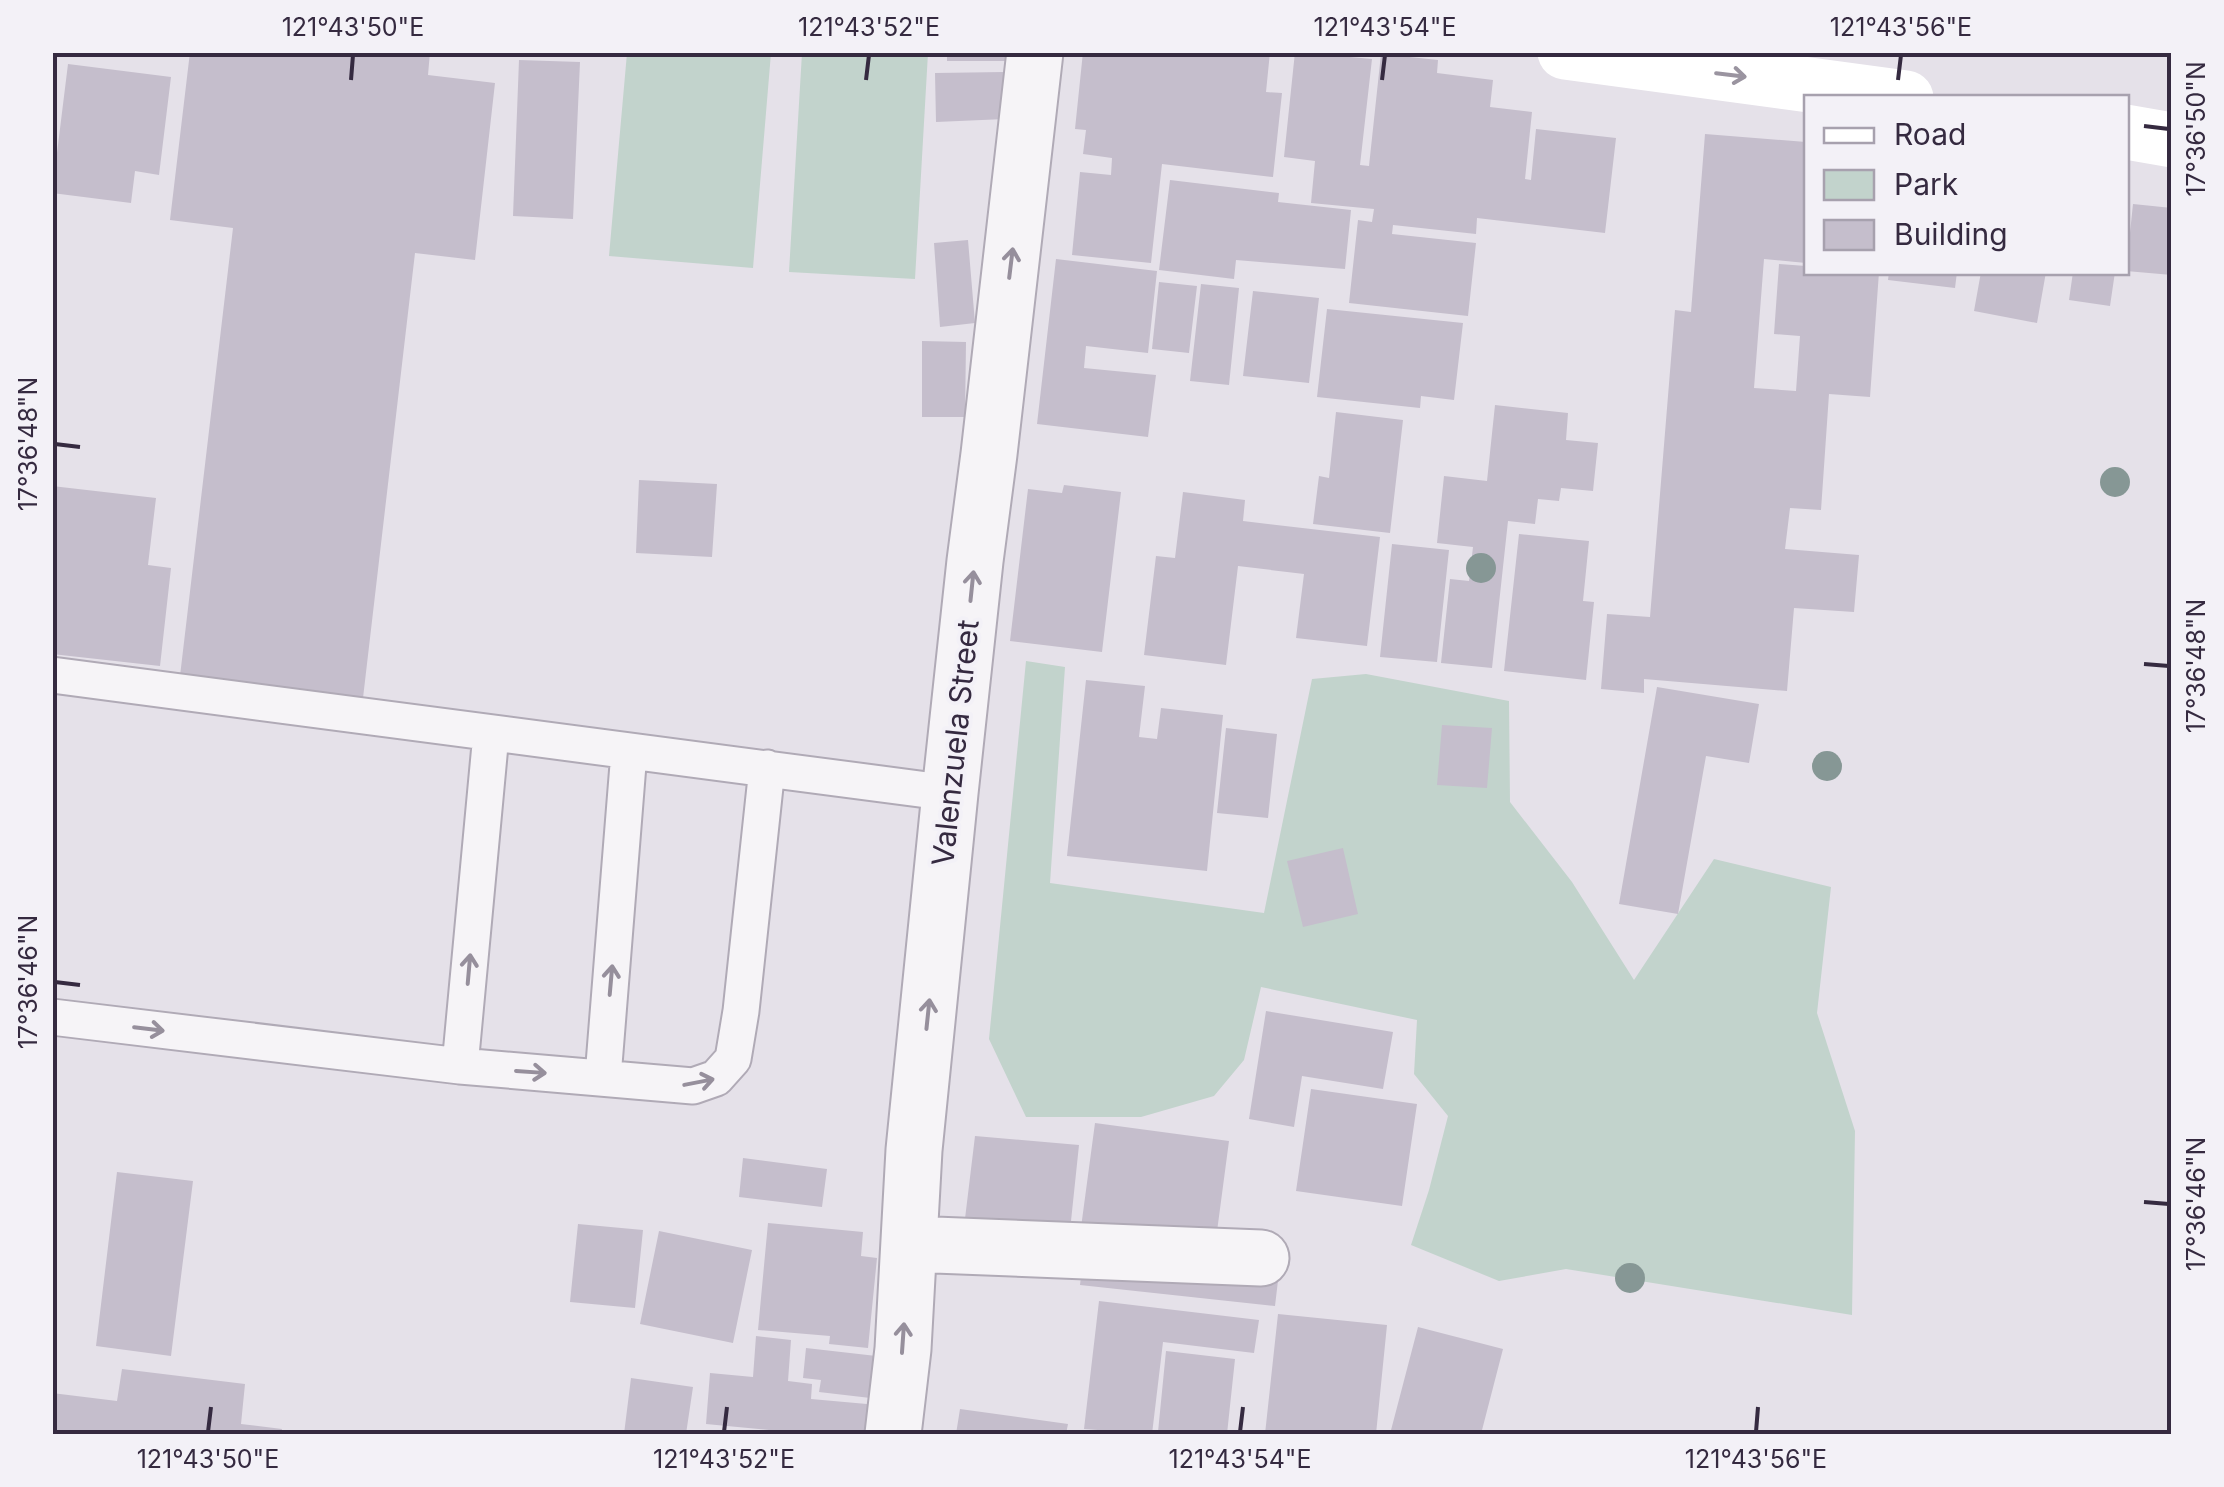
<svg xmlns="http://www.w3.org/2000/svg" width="2224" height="1487" viewBox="0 0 2224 1487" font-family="Inter,sans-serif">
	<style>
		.green { fill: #c2d3cc }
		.building { fill: #c5becc }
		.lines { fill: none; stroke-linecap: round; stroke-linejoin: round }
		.lane-casing { stroke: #b0aab6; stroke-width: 39 }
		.street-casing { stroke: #b0aab6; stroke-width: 59 }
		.lane { stroke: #f6f4f7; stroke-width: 35 }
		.street { stroke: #f6f4f7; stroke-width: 55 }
		.secondary { stroke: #fff; stroke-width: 55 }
		.tree { fill: #869795 }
		.oneway { stroke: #9a94a0 }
		.oneway2 { stroke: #968f9c }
		.ticks { fill: none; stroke: #352a40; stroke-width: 4 }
		.labels { text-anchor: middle; stroke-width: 8; stroke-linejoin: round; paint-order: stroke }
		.street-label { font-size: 30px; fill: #352a40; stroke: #f3f1f7 }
		.neatline { fill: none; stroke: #352a40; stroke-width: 4 }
		.ticks-label { font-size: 25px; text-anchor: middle; fill: #352a40 }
	</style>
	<rect width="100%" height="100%" fill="#e5e1e9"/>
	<path class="green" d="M 627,53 L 771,53 L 753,268 L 609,256 Z
		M 802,53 L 928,53 L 915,279 L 789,272 Z
		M 1026,661 L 1065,667 L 1050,883 L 1264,913 L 1312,679 L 1366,674 L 1509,701 L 1510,802 L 1572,882 L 1634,980 L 1714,859 L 1831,887 L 1817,1013 L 1855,1131 L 1852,1315 L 1566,1269 L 1499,1281 L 1411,1245 L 1429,1190 L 1448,1116 L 1414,1074 L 1417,1020 L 1261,987 L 1244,1060 L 1214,1096 L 1141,1117 L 1026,1117 L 989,1039 Z"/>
	<path class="building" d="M 190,52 L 430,52 L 428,75 L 495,83 L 475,260 L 415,253 L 363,698 L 180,676 L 233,228 L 170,220 Z
		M 947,52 L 1007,52 L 1008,61 L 947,61 Z
		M 1083,52 L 1270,52 L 1266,92 L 1282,93 L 1273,177 L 1162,164 L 1151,263 L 1072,255 L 1080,172 L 1111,175 L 1112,158 L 1083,154 L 1086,130 L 1075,129 Z
		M 1295,52 L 1372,59 L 1360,165 L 1369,166 L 1381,54 L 1438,60 L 1437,73 L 1493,80 L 1490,107 L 1532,112 L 1525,179 L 1531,180 L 1536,129 L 1616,138 L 1605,233 L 1477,218 L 1476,234 L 1393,225 L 1392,234 L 1476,243 L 1468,316 L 1349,303 L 1358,220 L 1372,222 L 1374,209 L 1311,203 L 1315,161 L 1284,157 Z
		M 519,60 L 580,62 L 573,219 L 513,216 Z
		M 68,64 L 171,77 L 159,175 L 135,171 L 131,203 L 52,193 L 52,168 L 55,169 Z
		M 1004,72 L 1005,119 L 936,122 L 935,73 Z
		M 1705,134 L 1806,142 L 1806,263 L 1764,259 L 1754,388 L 1796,391 L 1800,336 L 1774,334 L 1779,264 L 1806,266 L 1806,272 L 1879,272 L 1870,397 L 1829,394 L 1821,510 L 1790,508 L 1785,549 L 1859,555 L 1854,612 L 1794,608 L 1787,691 L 1644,679 L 1644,693 L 1601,689 L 1607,614 L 1650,617 L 1675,310 L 1691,312 Z
		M 1170,180 L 1279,193 L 1278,202 L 1351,210 L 1345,269 L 1236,260 L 1234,279 L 1159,270 Z
		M 2133,204 L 2172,208 L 2172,275 L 2126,271 Z
		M 968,240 L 975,323 L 940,327 L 934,243 Z
		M 1056,259 L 1157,271 L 1148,353 L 1086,346 L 1084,368 L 1156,375 L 1148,437 L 1037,424 Z
		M 1889,272 L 1957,272 L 1955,288 L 1888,280 Z
		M 1981,272 L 2046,272 L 2037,323 L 1974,311 Z
		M 2073,272 L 2115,272 L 2110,306 L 2069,300 Z
		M 1159,282 L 1197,286 L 1189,353 L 1152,349 Z
		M 1201,284 L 1239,288 L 1229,385 L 1190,381 Z
		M 1253,291 L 1319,298 L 1309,383 L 1243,376 Z
		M 1327,309 L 1463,323 L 1454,400 L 1421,396 L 1420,408 L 1317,397 Z
		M 922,341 L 966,342 L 965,417 L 922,417 Z
		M 1495,405 L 1568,413 L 1566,440 L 1598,443 L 1593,491 L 1561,488 L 1559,501 L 1538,499 L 1535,524 L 1508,521 L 1492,668 L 1441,663 L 1450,579 L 1469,581 L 1473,547 L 1437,543 L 1444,476 L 1487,481 Z
		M 1336,412 L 1403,420 L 1390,533 L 1313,524 L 1319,476 L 1329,478 Z
		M 639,480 L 717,484 L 712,557 L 636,553 Z
		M 1064,485 L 1121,492 L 1102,652 L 1010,641 L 1028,489 L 1062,493 Z
		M 52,486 L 156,498 L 148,565 L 171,568 L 160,666 L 52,654 Z
		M 1183,492 L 1245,500 L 1243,521 L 1380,537 L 1367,646 L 1296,638 L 1304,574 L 1238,566 L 1226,665 L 1144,655 L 1156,556 L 1175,558 Z
		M 1519,534 L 1589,541 L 1583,601 L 1594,602 L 1586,680 L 1504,671 Z
		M 1392,544 L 1449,550 L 1437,662 L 1380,657 Z
		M 1086,680 L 1145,686 L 1139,737 L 1157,739 L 1161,708 L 1223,715 L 1207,871 L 1067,856 Z
		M 1657,687 L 1759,704 L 1749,763 L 1706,756 L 1678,914 L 1619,904 Z
		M 1442,725 L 1492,728 L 1487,788 L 1437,785 Z
		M 1226,728 L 1277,734 L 1268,818 L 1217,813 Z
		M 1343,848 L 1358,914 L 1303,927 L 1287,861 Z
		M 1266,1011 L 1393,1032 L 1383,1089 L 1302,1076 L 1294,1127 L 1249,1119 Z
		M 1311,1089 L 1417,1104 L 1402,1206 L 1296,1191 Z
		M 1095,1123 L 1229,1141 L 1214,1254 L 1080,1235 Z
		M 975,1136 L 1079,1145 L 1069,1240 L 964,1227 Z
		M 743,1158 L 827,1169 L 822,1207 L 739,1197 Z
		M 117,1172 L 193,1181 L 171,1356 L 96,1346 Z
		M 768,1223 L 863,1232 L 861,1256 L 877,1258 L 868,1348 L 829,1344 L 830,1336 L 758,1330 Z
		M 578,1224 L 643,1230 L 635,1308 L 570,1302 Z
		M 659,1231 L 752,1250 L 733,1343 L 640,1324 Z
		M 1084,1252 L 1279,1272 L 1275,1306 L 1080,1285 Z
		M 1099,1301 L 1259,1320 L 1254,1353 L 1163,1342 L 1152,1434 L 1084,1429 Z
		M 1278,1314 L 1387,1325 L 1376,1434 L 1265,1434 Z
		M 1418,1327 L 1503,1349 L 1481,1434 L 1390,1434 Z
		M 756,1336 L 791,1340 L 788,1381 L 812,1384 L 811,1399 L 878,1405 L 876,1434 L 768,1434 L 769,1430 L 706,1424 L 710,1373 L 753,1377 Z
		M 806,1348 L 885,1357 L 879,1399 L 819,1392 L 821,1380 L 803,1378 Z
		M 1166,1351 L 1235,1359 L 1227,1434 L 1158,1432 Z
		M 122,1369 L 245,1384 L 241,1424 L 282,1429 L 281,1434 L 52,1434 L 52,1393 L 117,1401 Z
		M 631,1378 L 693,1387 L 686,1434 L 624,1434 Z
		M 960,1409 L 1068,1424 L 1066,1434 L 956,1434 Z"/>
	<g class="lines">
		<defs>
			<path id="lane" d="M 52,675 L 950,793
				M 52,1017 L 460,1066 L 693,1086 L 716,1078 L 733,1059 L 741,1011 L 767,768
				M 460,1066 L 491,734
				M 603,1077 L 629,752"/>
			<path id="street" d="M 909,1244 L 1261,1258
				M 893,1434 L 903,1349 L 914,1150 L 950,793 L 975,561 L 989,454 L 1035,52"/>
		</defs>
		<use href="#lane" class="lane-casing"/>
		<use href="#street" class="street-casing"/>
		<use href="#lane" class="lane"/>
		<use href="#street" class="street"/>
		<path class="secondary" d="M 1565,52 L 1906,98
			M 2126,132 L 2172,140"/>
	</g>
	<g class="tree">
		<circle cx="2115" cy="482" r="15"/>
		<circle cx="1481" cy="568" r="15"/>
		<circle cx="1827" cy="766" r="15"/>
		<circle cx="1630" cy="1278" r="15"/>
	</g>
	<defs><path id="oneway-shaft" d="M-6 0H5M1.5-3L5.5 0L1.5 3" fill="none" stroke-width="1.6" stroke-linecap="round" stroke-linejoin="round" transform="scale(2.5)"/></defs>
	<use class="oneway" href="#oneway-shaft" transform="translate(1731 75) rotate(7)"/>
	<g class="oneway2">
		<use href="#oneway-shaft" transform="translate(1011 263) rotate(-83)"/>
		<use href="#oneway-shaft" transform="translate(972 586) rotate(-84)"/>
		<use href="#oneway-shaft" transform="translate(469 969) rotate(-85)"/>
		<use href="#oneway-shaft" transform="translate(611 980) rotate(-85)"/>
		<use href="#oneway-shaft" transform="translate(928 1014) rotate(-84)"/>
		<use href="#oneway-shaft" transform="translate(149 1029) rotate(7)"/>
		<use href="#oneway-shaft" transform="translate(531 1072) rotate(4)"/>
		<use href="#oneway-shaft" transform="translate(699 1082) rotate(-11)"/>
		<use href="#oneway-shaft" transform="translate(903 1338) rotate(-86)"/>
	</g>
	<path class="ticks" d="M 351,80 L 353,55M 866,80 L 869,55M 1382,80 L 1385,55M 1898,80 L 1901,55M 2144,126 L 2169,129M 55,444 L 80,447M 2144,664 L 2169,666M 55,982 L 80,985M 2144,1202 L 2169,1204M 208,1432 L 211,1407M 724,1432 L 727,1407M 1240,1432 L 1243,1407M 1756,1432 L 1758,1407"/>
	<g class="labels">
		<g class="street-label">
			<text transform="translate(956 743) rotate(-84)" y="10">Valenzuela Street</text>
		</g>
	</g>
	<rect width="2224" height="1487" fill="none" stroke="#f3f1f7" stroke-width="110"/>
	<rect x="1804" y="95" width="325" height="180" fill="#f3f1f7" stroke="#a7a1ae" stroke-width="2.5"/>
	<rect x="1824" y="128" width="50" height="15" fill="#ffffff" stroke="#a7a1ae" stroke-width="2.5"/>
	<text x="1894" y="145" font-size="30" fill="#352a40">Road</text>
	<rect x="1824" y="170" width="50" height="30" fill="#c2d3cc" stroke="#a7a1ae" stroke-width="2.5"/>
	<text x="1894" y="195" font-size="30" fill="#352a40">Park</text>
	<rect x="1824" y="220" width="50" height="30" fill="#c5becc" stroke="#a7a1ae" stroke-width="2.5"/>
	<text x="1894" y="245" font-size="30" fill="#352a40">Building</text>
	<rect x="55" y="55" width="2114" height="1377" class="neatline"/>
	<g class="ticks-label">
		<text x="353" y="36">121°43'50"E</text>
		<text x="869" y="36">121°43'52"E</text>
		<text x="1385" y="36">121°43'54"E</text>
		<text x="1901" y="36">121°43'56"E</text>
		<text transform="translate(2196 129) rotate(-90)" y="9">17°36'50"N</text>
		<text transform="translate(28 444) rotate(-90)" y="9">17°36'48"N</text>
		<text transform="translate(2196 666) rotate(-90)" y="9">17°36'48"N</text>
		<text transform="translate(28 982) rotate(-90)" y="9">17°36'46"N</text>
		<text transform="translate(2196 1204) rotate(-90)" y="9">17°36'46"N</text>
		<text x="208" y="1468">121°43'50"E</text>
		<text x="724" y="1468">121°43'52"E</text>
		<text x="1240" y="1468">121°43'54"E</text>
		<text x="1756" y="1468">121°43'56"E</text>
	</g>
</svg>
